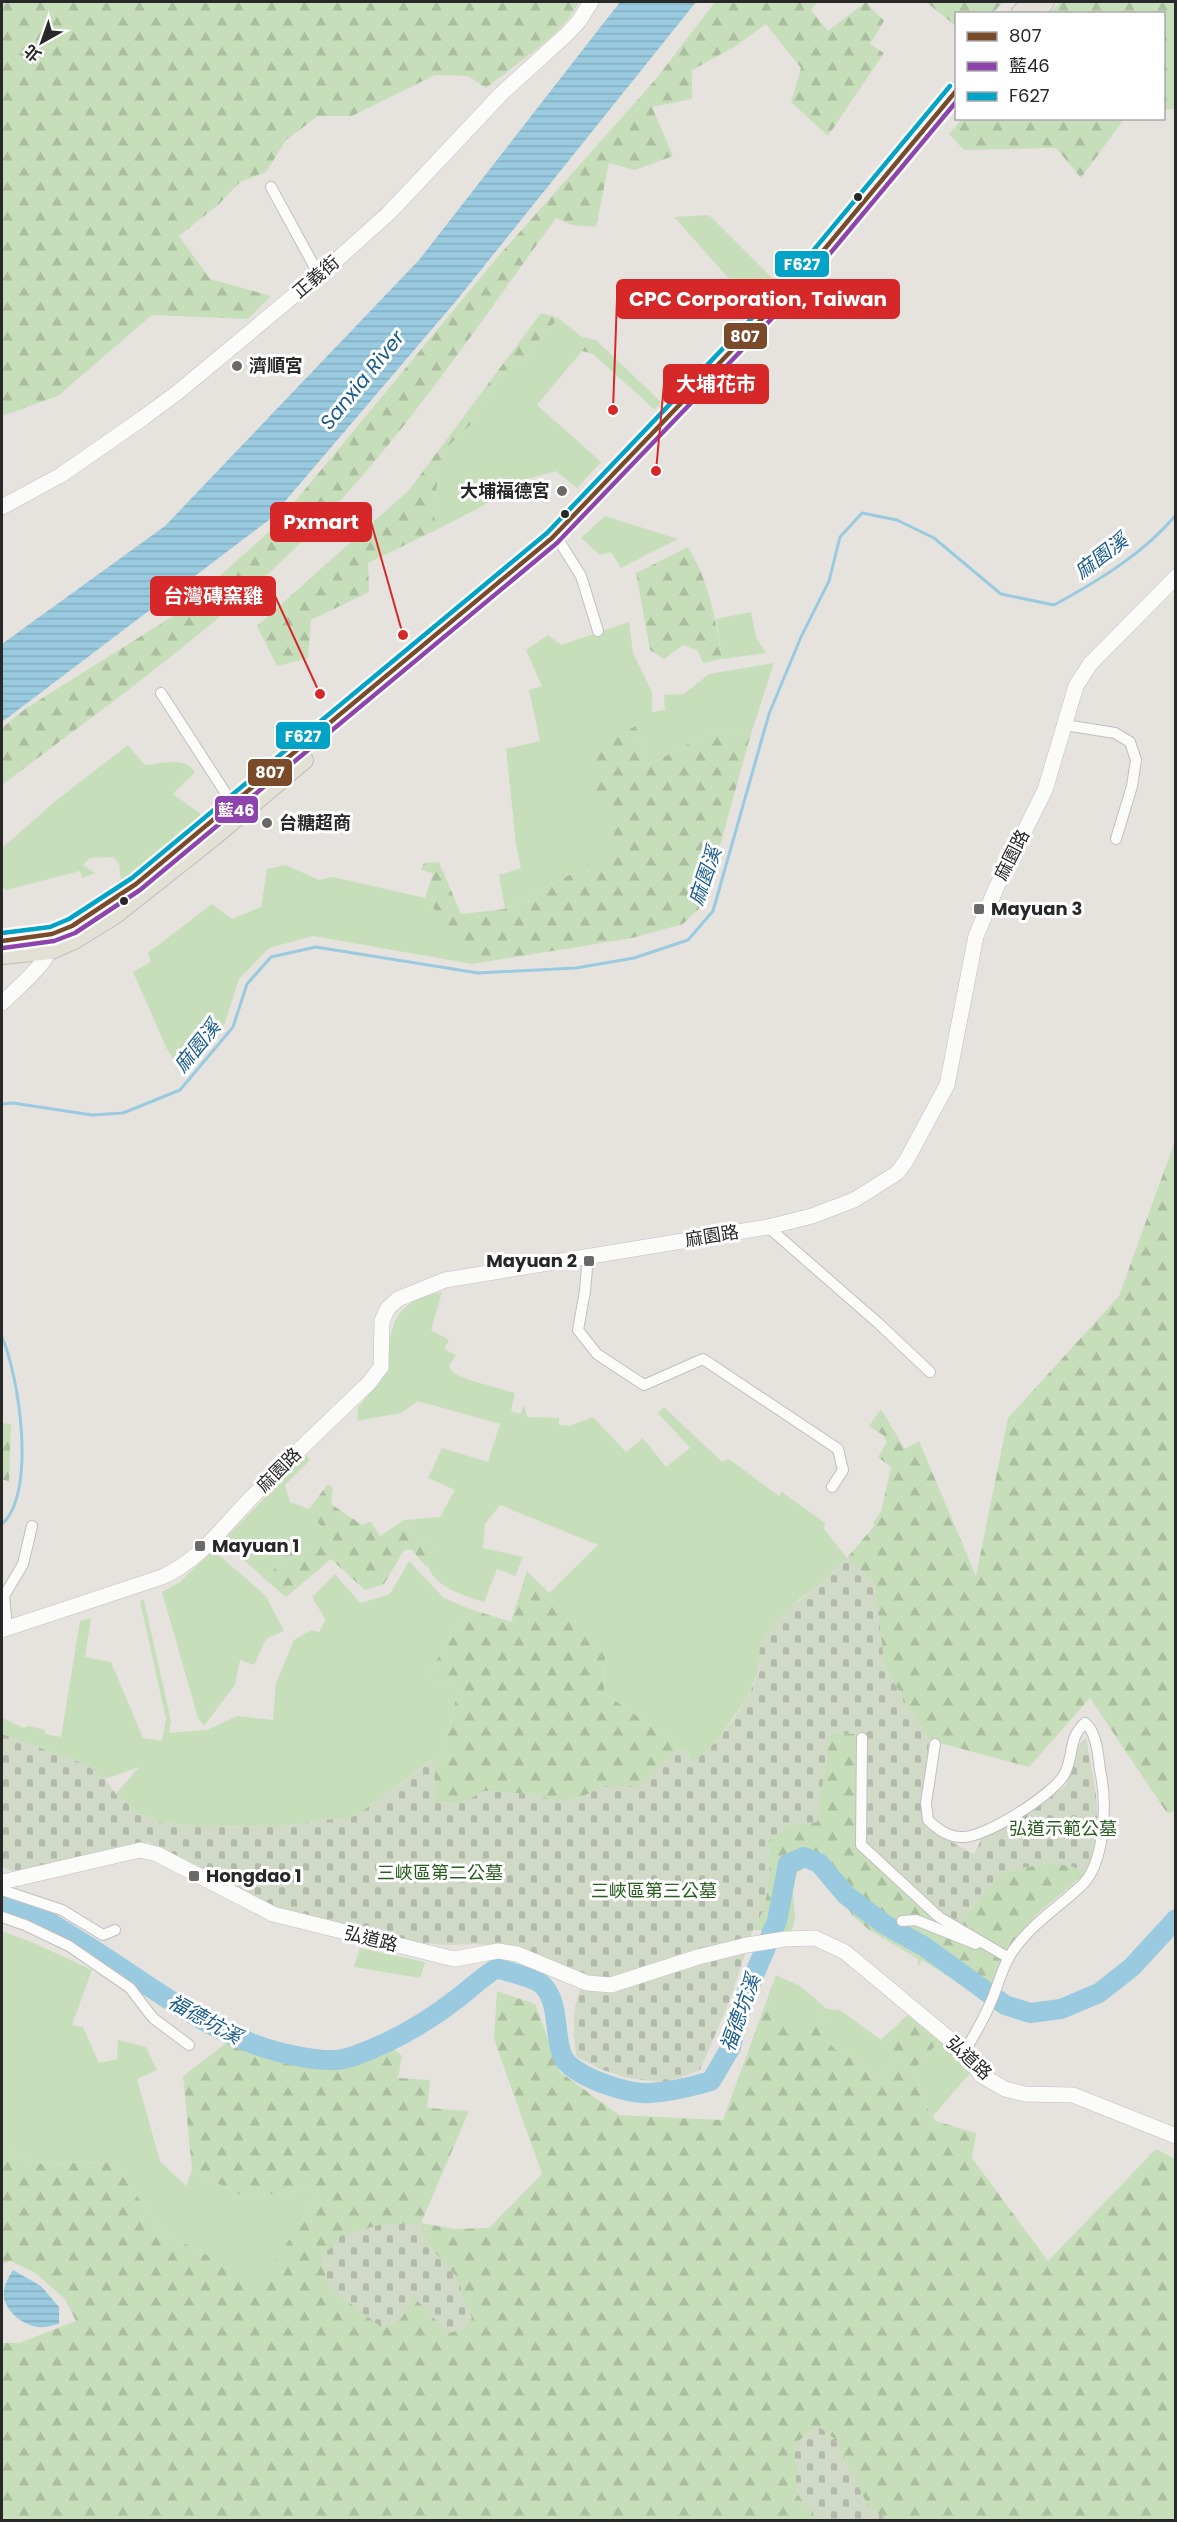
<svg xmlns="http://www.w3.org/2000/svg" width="1177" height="2522" viewBox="0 0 1177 2522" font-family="Poppins,'Noto Sans TC',sans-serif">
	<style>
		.grass { fill: #c7deba }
		.forest { fill: url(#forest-firs); fill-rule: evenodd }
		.cemetery { fill: url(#cemetery-stones) }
		.water { fill: url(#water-rules) }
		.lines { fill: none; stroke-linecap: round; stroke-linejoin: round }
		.stream { stroke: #99cae0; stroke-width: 3 }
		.river { stroke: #99cae0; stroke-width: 20 }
		.street-casing { stroke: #c0bfbf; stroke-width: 12 }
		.secondary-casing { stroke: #c0bfbf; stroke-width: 16 }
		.primary-casing { stroke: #bfbdbc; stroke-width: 20 }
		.street { stroke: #fbfbfa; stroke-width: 10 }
		.secondary { stroke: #fbfbfa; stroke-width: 15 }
		.primary { stroke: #e3e1d5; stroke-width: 18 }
		.bus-1-casing { stroke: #fff; stroke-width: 9 }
		.bus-2-casing { stroke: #fff; stroke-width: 9 }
		.bus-3-casing { stroke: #fff; stroke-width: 9 }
		.bus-1 { stroke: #7a4b2a; stroke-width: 4.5 }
		.bus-2 { stroke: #8e44ad; stroke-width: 4.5 }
		.bus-3 { stroke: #02a3c6; stroke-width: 4.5 }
		.bus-dot { fill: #282828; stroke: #fff; stroke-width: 2 }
		.poi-dot { fill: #6a6968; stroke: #fff; stroke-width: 2 }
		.labels { text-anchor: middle; stroke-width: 6; stroke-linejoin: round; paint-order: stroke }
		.street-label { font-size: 18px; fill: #282828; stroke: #fff }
		.poi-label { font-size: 18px; font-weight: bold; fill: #282828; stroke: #fff; text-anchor: start }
		.park-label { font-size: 18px; fill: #295d20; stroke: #fff }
		.water-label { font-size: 20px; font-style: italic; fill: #1a5c8a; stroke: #fff }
		.leader { fill: none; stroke: #d62828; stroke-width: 2 }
		.callout-dot { fill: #d62828; stroke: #fff; stroke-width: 2 }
		.callout { fill: #d62828; stroke: #d62828; stroke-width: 2 }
		.callout-label { font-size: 20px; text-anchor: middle; font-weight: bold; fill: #fff }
		.line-badge { stroke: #fff; stroke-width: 2 }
		.badge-label { font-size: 16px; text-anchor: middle; font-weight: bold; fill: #fff }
	</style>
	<defs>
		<pattern id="forest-firs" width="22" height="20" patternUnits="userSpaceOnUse" patternTransform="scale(1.5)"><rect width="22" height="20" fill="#c7deba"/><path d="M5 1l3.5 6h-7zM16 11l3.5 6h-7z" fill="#abbea0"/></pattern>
		<pattern id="cemetery-stones" width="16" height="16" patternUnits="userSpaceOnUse" patternTransform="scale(1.5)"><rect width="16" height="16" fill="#d1d9c7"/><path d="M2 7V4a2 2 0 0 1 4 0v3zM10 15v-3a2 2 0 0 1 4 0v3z" fill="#b3baab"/></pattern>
		<pattern id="water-rules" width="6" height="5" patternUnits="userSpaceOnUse" patternTransform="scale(1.5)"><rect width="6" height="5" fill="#99cae0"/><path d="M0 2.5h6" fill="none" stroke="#84aec0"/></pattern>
	</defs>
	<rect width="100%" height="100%" fill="#e6e3de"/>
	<path class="grass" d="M 709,215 L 779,285 L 755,308 L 674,217 Z
		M 558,318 L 582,337 L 582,351 L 537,405 L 601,462 L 577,488 L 556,471 L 527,479 L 479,508 L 438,529 L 433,513 L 442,452 L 470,425 L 501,373 L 518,366 Z
		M 605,516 L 678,539 L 621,568 L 611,552 L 600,555 L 581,538 Z
		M 751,612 L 756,637 L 766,653 L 722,659 L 716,619 Z
		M 629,622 L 633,653 L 652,692 L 652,712 L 665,710 L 664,695 L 684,694 L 709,674 L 774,663 L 750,737 L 712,731 L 647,766 L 636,726 L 620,849 L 505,909 L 499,875 L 521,868 L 516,844 L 506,749 L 540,741 L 529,690 L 542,686 L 526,650 L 548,635 L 561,645 Z
		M 128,745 L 145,765 C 163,764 184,756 195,772 L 173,794 L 205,817 L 121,883 L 119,864 L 113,857 L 90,858 L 83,865 L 95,873 L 82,878 L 80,871 L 6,890 L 2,886 L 2,848 L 58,799 Z
		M 286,865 L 319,880 L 333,877 L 425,898 L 467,946 L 472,964 L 313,936 L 269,948 L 239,979 L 225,1023 L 182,1072 L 167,1049 L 133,972 L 151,962 L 148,953 L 212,904 L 232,919 L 261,907 L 267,869 Z
		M 442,1292 L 431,1330 L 449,1340 L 444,1349 L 456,1355 L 449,1366 L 453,1373 L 469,1380 L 515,1393 L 511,1411 L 521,1414 L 524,1404 L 527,1417 L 559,1418 L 559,1425 L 569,1426 L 593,1417 L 626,1452 L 643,1438 L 666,1467 L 690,1448 L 658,1413 L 664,1407 L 722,1462 L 729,1459 L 779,1496 L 782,1492 L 821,1520 L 825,1523 L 824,1529 L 847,1558 L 818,1586 L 798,1600 L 762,1639 L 757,1675 L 746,1699 L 720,1737 L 698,1760 L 689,1762 L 688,1752 L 677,1749 L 672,1740 L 604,1693 L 605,1656 L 549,1593 L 598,1545 L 500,1505 L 485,1524 L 483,1548 L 523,1557 L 515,1576 L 497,1569 L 484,1602 C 459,1594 429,1586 425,1556 L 435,1550 L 429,1536 L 416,1538 L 404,1520 L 440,1517 L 455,1490 L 428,1478 L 442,1448 L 488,1462 L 500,1424 L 418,1401 L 401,1413 L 357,1421 L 358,1407 L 389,1370 C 388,1326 393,1301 442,1292 Z
		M 306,1455 L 310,1460 L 285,1485 L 290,1502 L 309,1509 L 326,1533 L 304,1552 L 293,1545 L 266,1580 L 223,1541 Z
		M 213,1550 L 266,1596 L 284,1631 L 266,1639 L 254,1665 L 240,1660 L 235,1685 L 204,1726 L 198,1718 L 162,1592 L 180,1582 Z
		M 409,1561 L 444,1598 L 470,1609 L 425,1678 L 458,1689 L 442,1760 L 434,1767 L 433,1759 L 357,1815 L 346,1819 L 319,1820 L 279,1827 L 196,1826 L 161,1822 L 138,1813 L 116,1794 L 139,1767 L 105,1779 L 85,1764 L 2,1734 L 2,1718 L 24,1728 L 28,1726 L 45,1730 L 45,1734 L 61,1737 L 80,1621 L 91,1618 L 85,1657 L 111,1662 L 143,1738 L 162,1741 L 166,1719 L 140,1601 L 144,1600 L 171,1721 L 169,1733 L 207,1730 L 237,1716 L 273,1720 L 276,1683 L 294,1640 L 311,1630 L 319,1632 L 326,1620 L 312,1597 L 335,1574 L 360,1603 L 390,1594 Z
		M 2,1931 L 34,1943 L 92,1970 L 72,2025 L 83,2027 L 99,2063 L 117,2059 L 118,2040 L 146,2047 L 157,2070 L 137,2079 L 160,2161 L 186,2186 L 192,2170 L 244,2197 L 323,2189 L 260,2284 L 163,2232 L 113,2162 L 39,2164 L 2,2148 Z
		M 360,1948 L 425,1962 L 420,1978 L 354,1967 Z
		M 776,1975 L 800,1986 L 827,2009 L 840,2010 L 881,2040 L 897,2061 L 875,2081 L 850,2052 L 836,2050 L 827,2041 L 827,2023 L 816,2009 L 804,2028 L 771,2000 Z
		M 939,2041 L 957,2055 L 971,2072 L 933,2116 L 922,2100 L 915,2069 Z"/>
	<path class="forest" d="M 2,2 L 579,2 C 565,33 513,66 486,88 L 468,76 L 435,75 L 352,116 L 318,116 L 286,140 L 266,172 L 240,182 L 218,205 L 179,236 L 210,279 L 271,296 L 248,319 L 152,315 L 58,396 L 2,416 Z
		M 715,2 L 817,2 L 811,10 L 828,31 L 866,2 L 884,21 L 870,44 L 884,53 L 828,136 L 791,102 L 801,68 L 766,24 L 734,47 L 692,70 L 692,99 L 652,107 L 673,156 L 635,170 L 609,163 L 596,227 L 572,225 L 556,218 C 471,335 390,458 285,558 C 198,642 98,712 2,785 L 2,728 L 25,709 L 181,611 L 273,528 L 501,253 L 656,79 Z
		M 926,2 L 1003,2 L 993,13 L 956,14 L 956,26 Z
		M 1060,2 L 1175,2 L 1175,109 L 1164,110 L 1164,14 L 1050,13 Z
		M 962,119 L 962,118 L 1124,119 L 1081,178 L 1056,148 L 964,150 L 949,134 Z
		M 541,313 L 558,318 L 518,366 L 501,373 L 470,425 L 442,452 L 433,513 L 438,529 L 368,563 L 369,592 L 311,620 L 308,658 L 277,666 L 257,626 L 409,490 Z
		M 582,337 L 596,340 L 661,402 L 655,410 L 593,354 L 582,351 Z
		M 688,547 C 709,581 716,620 722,659 L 703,663 L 697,650 L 683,645 L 664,659 L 650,650 L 636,573 Z
		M 636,726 L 647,766 L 712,731 L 750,737 L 704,904 L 683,924 L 632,938 L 472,964 L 466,946 L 425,898 L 433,873 L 421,870 L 424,863 L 439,862 L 461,914 L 505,909 L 619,849 L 582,751 Z
		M 1175,1141 L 1175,1811 L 1167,1813 L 1090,1698 L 1029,1767 L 929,1740 L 885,1668 L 874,1582 L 847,1558 L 875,1525 L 873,1523 L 881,1512 L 891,1467 L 878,1457 L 887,1442 L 883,1435 L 869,1426 L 881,1409 L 905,1449 L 919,1441 L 976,1576 L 1008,1418 L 1119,1296 Z
		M 2,1423 L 11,1424 L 9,1482 L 2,1479 Z
		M 328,1484 L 333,1488 L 331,1504 L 362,1525 L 370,1521 L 380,1536 L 404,1520 L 416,1538 L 429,1536 L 435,1550 L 425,1556 L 427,1568 L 412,1550 L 404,1550 L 384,1584 L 365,1590 L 331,1559 L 286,1597 L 266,1580 L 293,1545 L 304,1552 L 325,1533 L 309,1509 Z
		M 527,1571 L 561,1605 L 605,1656 L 604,1693 L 672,1740 L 677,1749 L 640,1786 L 603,1786 L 584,1796 L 561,1802 L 532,1794 L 485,1791 L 459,1804 L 435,1802 L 434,1767 L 442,1760 L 458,1689 L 425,1678 L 470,1609 L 511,1622 Z
		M 830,1732 L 866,1735 L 957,1926 L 1002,1872 L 1052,1862 L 1088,1871 L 1036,1915 L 1003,1959 L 985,2003 L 959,1983 L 922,1960 L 918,1967 L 918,1959 L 868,1929 L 853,1916 L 826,1877 L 810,1867 L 802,1869 L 792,1876 L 795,1919 L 791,1933 L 753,1930 C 771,1897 770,1877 768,1841 L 788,1825 L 817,1822 Z
		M 776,1975 L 771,2000 L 804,2027 L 815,2008 L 827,2023 L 827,2041 L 836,2050 L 850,2052 L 875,2081 L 897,2061 L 881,2040 L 908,2015 L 939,2041 L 915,2069 L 922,2100 L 936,2121 L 976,2133 L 972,2158 L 1048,2261 L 1156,2149 L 1175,2159 L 1175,2520 L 2,2520 L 2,2343 L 19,2343 L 76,2321 L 65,2299 L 34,2272 L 10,2261 L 2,2264 L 2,2148 L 39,2164 L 113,2162 L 163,2232 L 260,2283 L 323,2189 L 244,2197 L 192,2170 L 183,2076 L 229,2041 C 261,2055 316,2077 350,2066 C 365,2061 379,2054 393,2048 L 402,2056 L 398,2078 L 430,2080 L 427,2108 L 469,2111 L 421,2223 L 455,2229 L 489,2228 L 542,2174 L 494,2039 L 497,1991 L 535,2004 L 560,2072 L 619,2115 L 723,2120 ZM 430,2247 L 456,2277 L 448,2333 L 414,2296 Z"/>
	<path class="cemetery" d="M 847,1558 L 874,1582 L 885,1668 L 929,1740 L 922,1819 L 937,1834 L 974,1854 L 983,1836 L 1066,1786 L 1076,1747 L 1086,1738 C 1095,1787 1105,1822 1088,1871 L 1052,1862 L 1002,1872 L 957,1926 L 878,1857 L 865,1838 L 866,1735 L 830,1732 L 817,1822 L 788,1825 L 768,1841 L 770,1878 L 764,1909 L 753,1930 L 730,2000 L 700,2070 L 667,2083 L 628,2078 L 600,2069 L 576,2056 C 572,2019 572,2009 586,1974 L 573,1973 L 521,1948 L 475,1944 L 447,1945 L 412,1942 L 260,1903 L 200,1867 L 147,1842 L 55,1864 L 12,1871 L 2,1867 L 2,1734 L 85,1764 L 105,1779 L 116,1794 L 138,1813 L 161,1822 L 196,1826 L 279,1827 L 319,1820 L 346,1819 L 357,1815 L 434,1759 L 435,1802 L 459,1804 L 485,1791 L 532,1794 L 561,1802 L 584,1796 L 603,1786 L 639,1786 L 677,1749 L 688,1752 L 689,1762 C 712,1757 752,1696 758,1673 C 760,1663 758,1646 763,1637 C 776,1617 798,1601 817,1587 C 827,1578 837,1568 847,1558 Z
		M 421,2223 L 430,2247 L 456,2276 L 472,2318 L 464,2330 L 448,2333 L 414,2297 L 399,2322 L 381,2327 L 330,2288 L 320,2260 L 340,2236 L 379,2225 Z
		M 816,2425 L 835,2439 L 868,2506 L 887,2520 L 818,2520 L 797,2494 L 794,2445 Z"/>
	<path class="water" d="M 620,2 L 696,2 L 456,301 L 269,520 L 2,722 L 2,644 L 165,526 L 419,260 Z
		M 13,2270 L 41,2286 L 59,2307 L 59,2324 C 53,2325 45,2328 39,2327 C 32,2327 23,2322 17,2318 C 0,2302 0,2290 13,2270 Z"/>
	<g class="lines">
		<path class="stream" d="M 2,1104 L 13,1103 L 92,1115 L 123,1113 L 180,1090 L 233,1027 L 247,984 L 271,957 L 316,947 L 478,973 L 576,968 L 634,958 L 688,940 L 713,911 L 769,714 L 801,637 L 829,581 L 840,537 L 862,513 L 897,520 L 934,538 L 1001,594 L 1054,605 C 1098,581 1143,554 1176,515
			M 2,1337 C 19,1376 37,1493 2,1524"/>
		<path class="river" d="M 2,1904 C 34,1910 51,1923 78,1940 C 149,1983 214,2041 297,2056 C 313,2059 334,2063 351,2057 C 389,2044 426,2023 458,1998 C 471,1988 482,1977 497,1968 C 508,1972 531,1977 540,1983 C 561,1999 553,2036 563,2057 C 572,2076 628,2095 649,2093 C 670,2092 691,2087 711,2081 L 731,2047 L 741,2006 L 777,1921 L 788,1864 L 804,1857 L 819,1863 L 846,1895 L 884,1924 L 925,1947 L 1005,2005 L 1030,2013 L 1061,2009 L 1099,1993 L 1132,1967 L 1176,1919"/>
		<defs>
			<path id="street" d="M 271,187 L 319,275
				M 561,544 L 581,576 L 598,631
				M 161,693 L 232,803
				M 1065,725 L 1115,733 L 1130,742 L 1136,760 L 1132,786 L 1116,839
				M 768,1227 L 877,1322 L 930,1372
				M 588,1256 L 585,1291 L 578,1330 L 597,1354 L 644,1385 L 703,1359 L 838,1449 L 843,1470 L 832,1487
				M 7,1628 L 4,1596 L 23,1564 L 32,1526
				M 862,1738 L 861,1845 L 939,1917 L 1009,1958
				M 935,1744 L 926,1803 L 928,1820 C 938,1830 950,1838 964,1837 C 986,1837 1056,1793 1065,1773 C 1074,1755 1068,1738 1085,1723 C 1097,1732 1098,1756 1100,1770 C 1107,1801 1106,1865 1080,1887 C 1055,1910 1027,1927 1009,1957 C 1001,1971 997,1989 990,2004 C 983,2021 973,2036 965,2052
				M 2,1890 L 62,1910 L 103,1935 L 115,1930
				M 2,1917 L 25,1925 L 69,1946 L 130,1988 L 153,2018 L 189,2045
				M 902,1921 L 916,1920 L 976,1944"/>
			<path id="secondary" d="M 2,507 L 61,475 L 143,418 L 178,392 L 332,264 L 389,213 L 502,93 L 567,34 L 579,21 L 591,2
				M 2,1003 C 16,989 50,962 51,943
				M 2,1630 L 162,1577 C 200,1560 222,1528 250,1499 C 289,1459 329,1421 369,1383 L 381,1367 L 382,1321 L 388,1308 L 398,1299 L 445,1280 L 768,1227 L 812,1216 L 854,1200 L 897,1173 L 906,1161 L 947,1085 L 976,936 L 997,886 L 1045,790 L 1076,686 L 1090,664 L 1176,577
				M 2,1882 L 140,1850 L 157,1854 L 273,1914 L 454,1959 L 498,1951 L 517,1954 L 587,1983 L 611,1985 L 698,1957 L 747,1945 L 785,1939 L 815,1938 L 845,1952 L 965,2052 L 981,2075 L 1005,2089 L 1025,2094 L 1073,2095 L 1176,2136"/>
			<path id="primary" d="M 1020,14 L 1030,2
				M 1035,14 L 1045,2
				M 2,941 L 52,934 L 72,926 L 136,884 L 552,538 L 798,281 L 956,91
				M 2,955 L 51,950 L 74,940 L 116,914 L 212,838 L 304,760"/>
		</defs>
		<use href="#street" class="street-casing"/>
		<use href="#secondary" class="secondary-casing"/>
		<use href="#primary" class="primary-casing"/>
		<use href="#street" class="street"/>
		<use href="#secondary" class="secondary"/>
		<use href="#primary" class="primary"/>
		<defs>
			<path id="bus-1" d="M 2,941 L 52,934 L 72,926 L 136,884 L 552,538 L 798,281 L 956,91"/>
			<path id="bus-2" d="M 3,948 L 54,941 L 75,933 L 140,890 L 557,543 L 803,286 L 956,102"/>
			<path id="bus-3" d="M 2,933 L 50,927 L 69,919 L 132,878 L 547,533 L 792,276 L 950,86"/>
		</defs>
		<use href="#bus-1" class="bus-1-casing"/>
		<use href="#bus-2" class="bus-2-casing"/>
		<use href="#bus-3" class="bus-3-casing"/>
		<use href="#bus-1" class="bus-1"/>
		<use href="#bus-2" class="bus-2"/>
		<use href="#bus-3" class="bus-3"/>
	</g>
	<g class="bus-dot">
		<circle cx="858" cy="197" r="5"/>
		<circle cx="565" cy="514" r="5"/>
		<circle cx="124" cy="901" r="5"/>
	</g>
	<g class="poi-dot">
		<circle cx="237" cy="366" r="6"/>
		<circle cx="562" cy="491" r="6"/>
		<circle cx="267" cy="823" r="6"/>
		<rect x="973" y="903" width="12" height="12" rx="3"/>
		<rect x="583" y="1255" width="12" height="12" rx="3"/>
		<rect x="194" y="1540" width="12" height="12" rx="3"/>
		<rect x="188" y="1870" width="12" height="12" rx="3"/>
	</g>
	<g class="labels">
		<g class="street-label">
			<text transform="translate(316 277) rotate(-40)" y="6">正義街</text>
			<text transform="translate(1012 855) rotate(-63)" y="6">麻園路</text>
			<text transform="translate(712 1236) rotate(-9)" y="6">麻園路</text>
			<text transform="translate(279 1470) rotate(-45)" y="6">麻園路</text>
			<text transform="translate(371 1939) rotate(14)" y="6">弘道路</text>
			<text transform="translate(969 2058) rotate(43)" y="6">弘道路</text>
		</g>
		<g class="poi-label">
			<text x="249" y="372">濟順宮</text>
			<text x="550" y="497" text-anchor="end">大埔福德宮</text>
			<text x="279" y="829">台糖超商</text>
			<text x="991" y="915">Mayuan 3</text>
			<text x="577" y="1267" text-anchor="end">Mayuan 2</text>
			<text x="212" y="1552">Mayuan 1</text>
			<text x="206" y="1882">Hongdao 1</text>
		</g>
		<g class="park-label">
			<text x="1063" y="1835">弘道示範公墓</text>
			<text x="440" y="1879">三峽區第二公墓</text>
			<text x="654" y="1897">三峽區第三公墓</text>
		</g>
		<g class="water-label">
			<text transform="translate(362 380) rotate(-51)" y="7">Sanxia River</text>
			<text transform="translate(1101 556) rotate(-37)" y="7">麻園溪</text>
			<text transform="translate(705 876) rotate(-71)" y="7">麻園溪</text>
			<text transform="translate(197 1046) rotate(-51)" y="7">麻園溪</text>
			<text transform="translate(740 2013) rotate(-70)" y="7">福德坑溪</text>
			<text transform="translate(205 2019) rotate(29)" y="7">福德坑溪</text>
		</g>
	</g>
	<path class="leader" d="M613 410L617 299M656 471L664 384M403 635L371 522M320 694L275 596"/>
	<g class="callout-dot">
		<circle cx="613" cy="410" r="6"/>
		<circle cx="656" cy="471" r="6"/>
		<circle cx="403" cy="635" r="6"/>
		<circle cx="320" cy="694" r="6"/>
	</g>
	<g class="callout">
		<rect x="617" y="280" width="282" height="38" rx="6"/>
		<rect x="664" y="365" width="104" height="38" rx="6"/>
		<rect x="271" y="503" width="100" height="38" rx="6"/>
		<rect x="151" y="577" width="124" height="38" rx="6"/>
	</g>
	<g class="callout-label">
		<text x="758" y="306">CPC Corporation, Taiwan</text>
		<text x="716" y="391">大埔花市</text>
		<text x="321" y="529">Pxmart</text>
		<text x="213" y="603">台灣磚窯雞</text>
	</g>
	<g class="line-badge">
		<rect x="774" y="250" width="56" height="28" rx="6" fill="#02a3c6"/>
		<rect x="723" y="322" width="45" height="28" rx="6" fill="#7a4b2a"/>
		<rect x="275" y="721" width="56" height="29" rx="6" fill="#02a3c6"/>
		<rect x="247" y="758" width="46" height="29" rx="6" fill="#7a4b2a"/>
		<rect x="214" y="795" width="45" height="29" rx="6" fill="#8e44ad"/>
	</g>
	<g class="badge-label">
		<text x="802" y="270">F627</text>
		<text x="745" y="342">807</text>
		<text x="303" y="742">F627</text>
		<text x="270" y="778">807</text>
		<text x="236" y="816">藍46</text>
	</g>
	<rect width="1177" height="2522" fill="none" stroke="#282828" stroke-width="6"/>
	<rect x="955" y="12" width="210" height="108" fill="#ffffff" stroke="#a9a9a9" stroke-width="1.5"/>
	<rect x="967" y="32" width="30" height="9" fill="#7a4b2a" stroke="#a9a9a9" stroke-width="1.5"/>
	<text x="1009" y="42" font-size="18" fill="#282828">807</text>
	<rect x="967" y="62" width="30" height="9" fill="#8e44ad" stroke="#a9a9a9" stroke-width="1.5"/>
	<text x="1009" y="72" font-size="18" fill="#282828">藍46</text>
	<rect x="967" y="92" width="30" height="9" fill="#02a3c6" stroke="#a9a9a9" stroke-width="1.5"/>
	<text x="1009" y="102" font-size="18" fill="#282828">F627</text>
	<g transform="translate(42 42) rotate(220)" stroke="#ffffff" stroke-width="4.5" paint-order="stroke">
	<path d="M0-4.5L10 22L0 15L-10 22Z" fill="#282828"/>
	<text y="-9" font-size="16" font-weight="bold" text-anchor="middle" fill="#282828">北</text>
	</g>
</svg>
